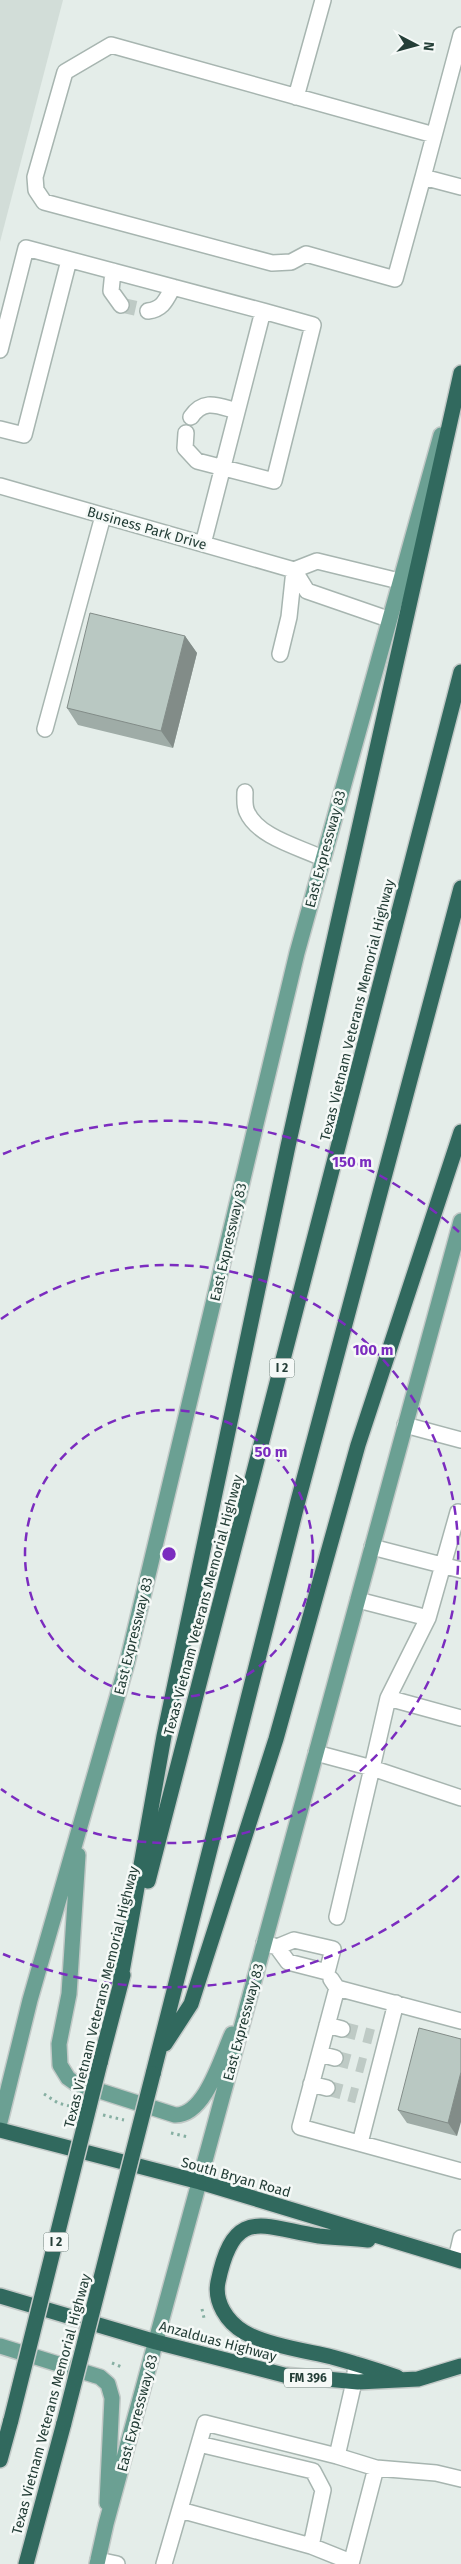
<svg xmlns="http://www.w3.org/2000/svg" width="461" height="2564" viewBox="0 0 461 2564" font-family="'Fira Sans',sans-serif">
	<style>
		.built { fill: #d2ddd8 }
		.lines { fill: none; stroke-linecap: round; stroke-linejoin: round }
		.minor-tunnel { stroke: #becac5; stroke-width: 15; stroke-dasharray: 15 8; stroke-linecap: butt }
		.minor-casing { stroke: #a7b5b0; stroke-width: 18 }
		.major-casing { stroke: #c2c9c7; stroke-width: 18 }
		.highway-casing { stroke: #c2c9c7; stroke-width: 18 }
		.path { stroke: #86afa2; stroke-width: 3; stroke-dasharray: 2.5 4; stroke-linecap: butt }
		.minor { stroke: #fff; stroke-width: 15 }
		.major { stroke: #6ba093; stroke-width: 15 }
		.highway { stroke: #31695e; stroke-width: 15 }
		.highway-bridge-casing { stroke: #c2c9c7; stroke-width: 18; stroke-linecap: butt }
		.highway-bridge { stroke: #31695e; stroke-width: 15 }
		.wall { fill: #9faca7 }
		.shaded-wall { fill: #828c88 }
		.building { fill: #b9c8c2; stroke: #828c88 }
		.ring { fill: none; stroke: #7b2cbf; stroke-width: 2.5; stroke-dasharray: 9 6 }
		.labels { text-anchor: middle; stroke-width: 5; stroke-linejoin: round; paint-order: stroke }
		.shield { fill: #f5f9f7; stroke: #637671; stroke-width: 1 }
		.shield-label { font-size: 12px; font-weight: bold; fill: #243e37 }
		.street-label { font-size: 14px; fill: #243e37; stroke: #f5f9f7 }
		.centre { fill: #7b2cbf; stroke: #f5f9f7; stroke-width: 2.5 }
		.ring-label { font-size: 15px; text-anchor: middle; font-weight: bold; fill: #7b2cbf; stroke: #f5f9f7; stroke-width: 5; stroke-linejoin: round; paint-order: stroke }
	</style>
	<rect width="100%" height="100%" fill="#e4ede9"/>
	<path class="built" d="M 0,0 L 63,0 L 0,242 Z"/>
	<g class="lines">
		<path class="minor-tunnel" d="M 121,305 L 148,311
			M 342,2029 L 373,2037
			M 335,2058 L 365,2066
			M 327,2088 L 357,2096"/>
		<defs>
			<path id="minor" d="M 461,35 L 423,177 L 461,187
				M 296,97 L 323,0
				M 423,177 L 395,279 L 306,254 L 291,262 L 272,263 L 44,202 L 36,190 L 35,177 L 65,72 L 111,45 L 434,135
				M 113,271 L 111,291 L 121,305
				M 148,311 C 163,309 166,300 173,287
				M 0,350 L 26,248 L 263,311 L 203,544
				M 191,417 C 204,398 218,406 237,411
				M 0,429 L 24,435 L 69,260
				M 186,433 L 185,448 L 197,461 L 274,481 L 313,325 L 263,311
				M 0,486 L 294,570 L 289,617 L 280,654
				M 388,619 L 307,591 L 294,570 L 317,561 L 399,581
				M 45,729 L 103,516
				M 245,792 C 245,798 244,806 247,812 C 258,837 299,847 322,858
				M 405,1425 L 461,1440
				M 372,1547 L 461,1570
				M 358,1600 L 428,1618
				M 388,1698 L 428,1618 L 458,1512
				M 316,1753 L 372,1768 L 388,1698 L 461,1718
				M 337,1917 L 372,1768 L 461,1798
				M 264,1943 L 277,1947 L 294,1940 L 333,1949 L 327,1972 L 288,1962 L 277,1947
				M 331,1979 L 337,1988 L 461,2021
				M 337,1988 L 300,2127 L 461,2171
				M 327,2025 L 342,2029
				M 320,2054 L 335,2058
				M 311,2084 L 327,2088
				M 360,2143 L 396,2003
				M 456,2259 L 461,2238
				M 199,2444 L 313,2471 L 323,2490 L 311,2546
				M 337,2456 L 376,2468 L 351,2564
				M 376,2468 L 436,2473 L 461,2479
				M 180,2510 L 311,2546 L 351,2562
				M 98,2560 L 117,2564
				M 164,2564 L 205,2423 L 337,2456 L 354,2382 L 356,2364"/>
			<path id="major" d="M 78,1855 L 69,1994 L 59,2044 L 60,2065 L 68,2078 L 75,2083 L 175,2115 C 205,2116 221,2058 232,2034
				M 0,2122 L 30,2000 L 127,1663 L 297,953 L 441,435
				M 0,2346 L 100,2377 L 108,2384 L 112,2398 L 107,2503
				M 97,2564 L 106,2524 L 461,1221"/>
			<path id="highway" d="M 148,1881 L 461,672
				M 120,1983 L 164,1736 L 288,1146 L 461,373
				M 165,2044 L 191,2004 L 276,1739 L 358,1445 L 461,1132
				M 100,2063 L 123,1975
				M 153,2074 L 298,1501 L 461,888
				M 0,2130 L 200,2182 L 461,2261
				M 368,2240 C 352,2238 335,2238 319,2236 C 261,2227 234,2205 218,2282 C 214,2302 227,2322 244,2332 C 266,2345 307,2351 332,2357 C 354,2363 376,2370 397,2377
				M 0,2296 L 156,2342 L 284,2375 L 358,2382 L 418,2379 L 461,2366
				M 0,2460 L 11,2420
				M 26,2564 L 64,2423"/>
		</defs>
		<use href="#minor" class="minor-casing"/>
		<use href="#major" class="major-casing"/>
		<use href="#highway" class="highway-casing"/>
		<path class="path" d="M 44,2094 L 58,2103 L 73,2107
			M 103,2115 L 124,2120
			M 171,2133 L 188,2137
			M 202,2309 L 204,2318
			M 112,2363 L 124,2368"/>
		<use href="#minor" class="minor"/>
		<use href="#major" class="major"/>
		<use href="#highway" class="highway"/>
		<defs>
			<path id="highway-bridge" d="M 11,2420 L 100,2063
				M 64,2423 L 153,2074"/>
		</defs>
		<use href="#highway-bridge" class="highway-bridge-casing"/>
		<use href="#highway-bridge" class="highway-bridge"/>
	</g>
	<path class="wall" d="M 185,636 L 197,653 L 173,748 L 78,725 L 67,708 Z
		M 461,2039 L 457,2136 L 407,2123 L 398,2110 Z"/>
	<path class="shaded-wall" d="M 185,636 L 197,653 L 173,748 L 161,731 Z
		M 461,2072 L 461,2122 L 457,2136 L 448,2123 Z"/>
	<path class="building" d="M 90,613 L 185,636 L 161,731 L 67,708 Z
		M 419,2028 L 461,2039 L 461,2072 L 448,2123 L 398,2110 Z"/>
	<g class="ring">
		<circle cx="169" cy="1554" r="144"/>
		<path d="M1 1319A289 289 0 1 1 1 1789"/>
		<path d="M459 1876A433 433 0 0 1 3 1954M3 1154A433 433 0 0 1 459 1232"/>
	</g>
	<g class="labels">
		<g class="shield">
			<rect x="269.5" y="1358.5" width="25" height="19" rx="4"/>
			<rect x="43.5" y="2232.5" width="25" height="19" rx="4"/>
			<rect x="284" y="2368.5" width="48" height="19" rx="4"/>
		</g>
		<g class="shield-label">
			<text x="282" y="1372">I 2</text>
			<text x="56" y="2246">I 2</text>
			<text x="308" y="2382">FM 396</text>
		</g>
		<g class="street-label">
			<text transform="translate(147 528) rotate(16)" y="5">Business Park Drive</text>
			<text transform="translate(325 849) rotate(-75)" y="5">East Expressway 83</text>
			<text transform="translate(357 1010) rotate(-76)" y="5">Texas Vietnam Veterans Memorial Highway</text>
			<text transform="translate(228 1242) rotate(-77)" y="5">East Expressway 83</text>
			<text transform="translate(203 1605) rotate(-75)" y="5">Texas Vietnam Veterans Memorial Highway</text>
			<text transform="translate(133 1636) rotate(-76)" y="5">East Expressway 83</text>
			<text transform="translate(101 1997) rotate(-76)" y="5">Texas Vietnam Veterans Memorial Highway</text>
			<text transform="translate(243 2022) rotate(-75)" y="5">East Expressway 83</text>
			<text transform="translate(236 2177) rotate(16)" y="5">South Bryan Road</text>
			<text transform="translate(218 2341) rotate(15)" y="5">Anzalduas Highway</text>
			<text transform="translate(51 2404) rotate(-75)" y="5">Texas Vietnam Veterans Memorial Highway</text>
			<text transform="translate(137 2413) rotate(-75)" y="5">East Expressway 83</text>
		</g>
	</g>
	<circle cx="169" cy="1554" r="8" class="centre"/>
	<g class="ring-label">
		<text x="352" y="1167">150 m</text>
		<text x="373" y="1355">100 m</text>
		<text x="271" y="1457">50 m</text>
	</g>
	<g transform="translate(416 45) rotate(96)" stroke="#f5f9f7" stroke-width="4" paint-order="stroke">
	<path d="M0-4L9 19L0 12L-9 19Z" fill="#243e37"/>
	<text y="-8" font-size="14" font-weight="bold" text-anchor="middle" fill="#243e37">N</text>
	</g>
</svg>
